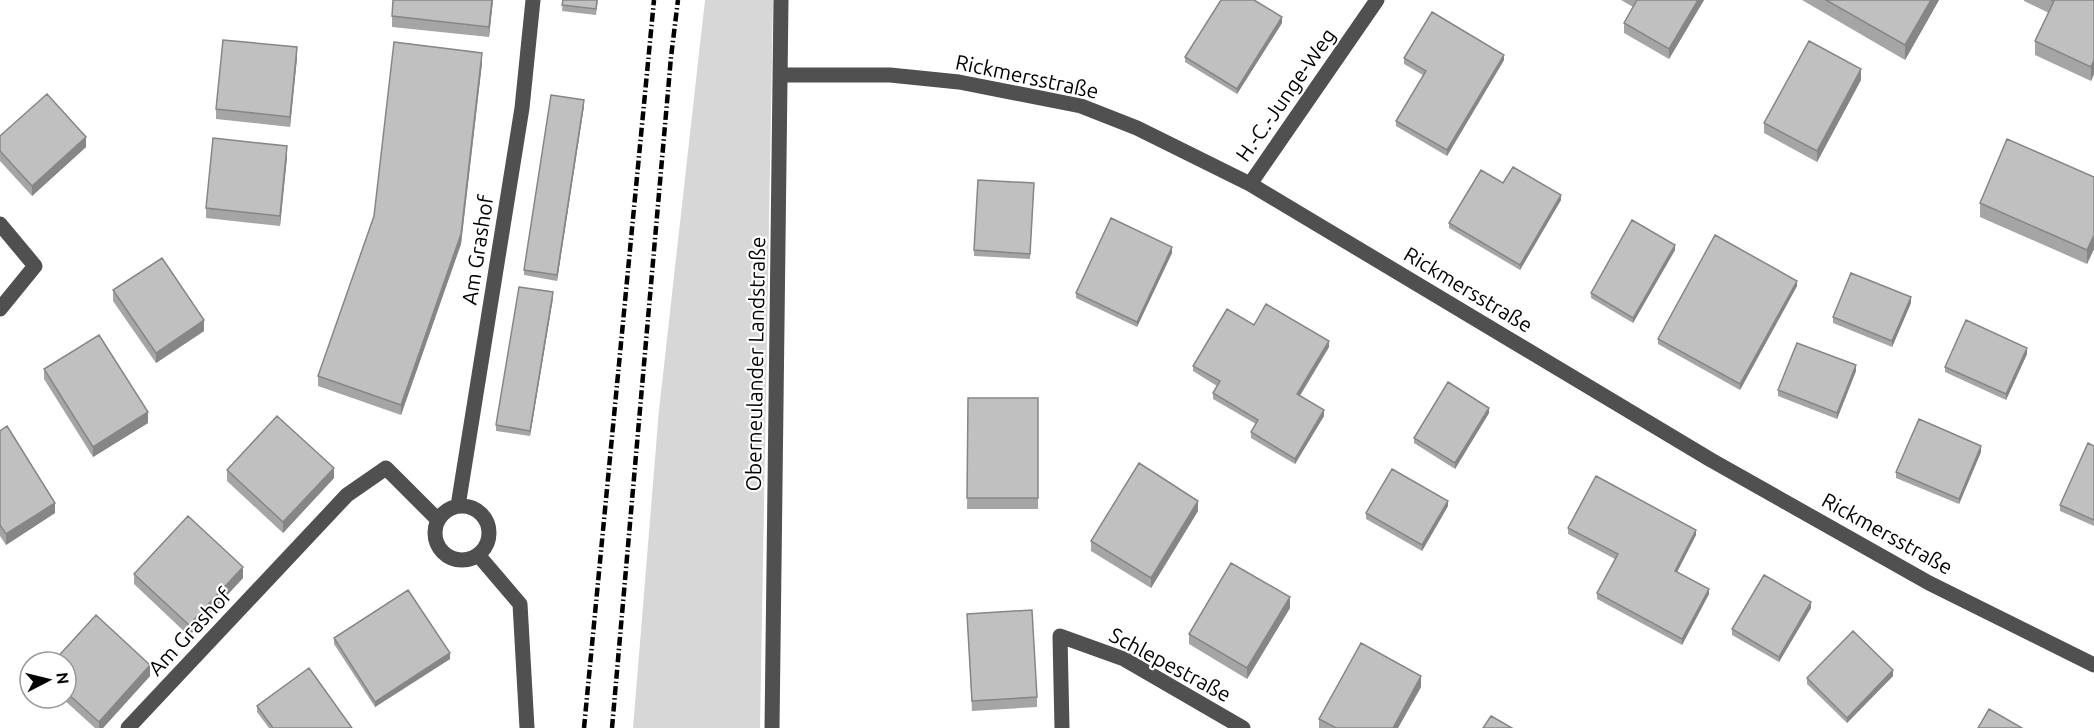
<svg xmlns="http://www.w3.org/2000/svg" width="2094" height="728" viewBox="0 0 2094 728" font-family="Ubuntu,sans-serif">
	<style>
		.green { fill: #d7d7d7 }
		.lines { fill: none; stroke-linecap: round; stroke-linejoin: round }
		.minor { stroke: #505050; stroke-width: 15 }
		.rail { stroke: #000; stroke-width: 4.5; stroke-dasharray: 9 3 1.5 3; stroke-linecap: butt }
		.wall { fill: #a5a5a5 }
		.shaded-wall { fill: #868686 }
		.building { fill: #c0c0c0; stroke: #868686; stroke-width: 1.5 }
		.labels { text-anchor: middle; stroke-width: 4.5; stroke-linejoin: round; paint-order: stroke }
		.street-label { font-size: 21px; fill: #000; stroke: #fff }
	</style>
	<rect width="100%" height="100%" fill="#fff"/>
	<path class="green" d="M 705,0 L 773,0 L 760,728 L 633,728 L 659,410 Z"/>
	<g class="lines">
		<path class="minor" d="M 780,75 L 890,75 L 959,82 L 1081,106 L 1137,128 L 1250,184 L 1711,460 L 1929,583 L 2094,665
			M 1250,184 L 1377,0
			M 0,224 L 35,266 L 0,309
			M435 533a27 27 0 1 1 54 0a27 27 0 1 1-54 0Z
			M 458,506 L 522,108 L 533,0
			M 479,556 L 520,604 L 527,728
			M 128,728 L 347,495 L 386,468 L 438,520
			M 772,728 L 781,0
			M 1062,728 L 1060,636 L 1124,659 L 1243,728"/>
		<path class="rail" d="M 584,728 L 654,0
			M 612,728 L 671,57 L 678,0"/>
	</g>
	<path class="wall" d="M 493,0 L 489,37 L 392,27 L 392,16 Z
		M 563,0 L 598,0 L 596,15 L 562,11 Z
		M 1621,0 L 1704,0 L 1669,59 L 1624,33 L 1624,23 L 1633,7 Z
		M 1802,0 L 1939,0 L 1905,60 Z
		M 2024,0 L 2094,0 L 2094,74 L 2091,81 L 2035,55 L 2035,41 L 2049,13 L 2024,1 Z
		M 1282,23 L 1237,94 L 1185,62 L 1185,57 Z
		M 297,58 L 290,127 L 216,119 L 216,109 Z
		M 1404,58 L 1504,60 L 1447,156 L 1396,126 L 1396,121 L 1423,75 L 1404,64 Z
		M 482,63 L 461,244 L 401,415 L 318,386 L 318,376 Z
		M 1861,80 L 1817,162 L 1764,133 L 1764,123 Z
		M 584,106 L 557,281 L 524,275 L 524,270 Z
		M 0,136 L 86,147 L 32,196 L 0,161 Z
		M 287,157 L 280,226 L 206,218 L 206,208 Z
		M 2094,177 L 2094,249 L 2087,264 L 1980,217 L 1980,203 Z
		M 1034,183 L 1030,259 L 974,256 L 974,250 Z
		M 1503,183 L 1561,200 L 1520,270 L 1449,228 L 1449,223 Z
		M 1675,250 L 1633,323 L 1591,298 L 1591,293 Z
		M 1172,253 L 1137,327 L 1076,298 L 1076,293 Z
		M 1797,286 L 1740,390 L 1658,344 L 1658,339 Z
		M 113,290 L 204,331 L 156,363 L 113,301 Z
		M 553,298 L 530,436 L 496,431 L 496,425 Z
		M 1911,303 L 1892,347 L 1833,323 L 1833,317 Z
		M 1254,325 L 1329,347 L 1300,396 L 1324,416 L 1295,464 L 1251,438 L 1251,432 L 1256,424 L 1213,399 L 1213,393 L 1217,386 L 1193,371 L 1193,366 Z
		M 2027,354 L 2006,400 L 1945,372 L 1945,367 Z
		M 44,369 L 148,423 L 93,457 L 44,379 Z
		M 1856,371 L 1837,419 L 1778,396 L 1778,390 Z
		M 968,398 L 1038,398 L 1038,509 L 967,509 Z
		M 1489,413 L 1455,469 L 1414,443 L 1414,438 Z
		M 0,431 L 55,513 L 6,545 L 0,536 Z
		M 2094,446 L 2094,526 L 2060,511 L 2060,505 Z
		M 1981,452 L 1959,504 L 1896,478 L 1896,472 Z
		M 227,470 L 334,478 L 283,533 L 227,481 Z
		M 1448,506 L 1422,551 L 1366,519 L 1366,513 Z
		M 1198,511 L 1151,588 L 1091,551 L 1091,541 Z
		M 1568,528 L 1696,535 L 1677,572 L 1709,594 L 1682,645 L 1597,599 L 1597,593 L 1615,559 L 1568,534 Z
		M 134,574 L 243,578 L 189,636 L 134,584 Z
		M 1290,608 L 1247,679 L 1189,644 L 1189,634 Z
		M 1811,608 L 1779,662 L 1732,635 L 1732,629 Z
		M 967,614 L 1037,697 L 1037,707 L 972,711 Z
		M 334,638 L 450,659 L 375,707 L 334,644 Z
		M 66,662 L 150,676 L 103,728 L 95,728 L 62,698 L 66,698 Z
		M 1893,676 L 1847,723 L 1807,684 L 1807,678 Z
		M 1421,687 L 1398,728 L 1319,728 L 1319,719 Z
		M 257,706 L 352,728 L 269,728 L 257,712 Z"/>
	<path class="shaded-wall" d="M 492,0 L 493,0 L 489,37 L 489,27 Z
		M 1698,0 L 1704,0 L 1669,59 L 1669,49 Z
		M 1931,0 L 1939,0 L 1905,60 L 1905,45 Z
		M 1282,17 L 1282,23 L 1237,94 L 1237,89 Z
		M 297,47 L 297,58 L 290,127 L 290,117 Z
		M 482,53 L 482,63 L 461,244 L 401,415 L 401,405 Z
		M 1504,55 L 1504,60 L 1447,156 L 1447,150 Z
		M 2094,60 L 2094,74 L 2091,81 L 2091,67 Z
		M 1861,69 L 1861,80 L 1817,162 L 1817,151 Z
		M 584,100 L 584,106 L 557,281 L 557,275 Z
		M 86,137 L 86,147 L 32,196 L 32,186 Z
		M 287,146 L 287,157 L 280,226 L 280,216 Z
		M 1561,195 L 1561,200 L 1520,270 L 1520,265 Z
		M 2094,235 L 2094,249 L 2087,264 L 2087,250 Z
		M 1675,245 L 1675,250 L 1633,323 L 1633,318 Z
		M 1172,247 L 1172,253 L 1137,327 L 1137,322 Z
		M 1797,281 L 1797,286 L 1740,390 L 1740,384 Z
		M 553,292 L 553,298 L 530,436 L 530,431 Z
		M 1911,297 L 1911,303 L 1892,347 L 1892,341 Z
		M 204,320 L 204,331 L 156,363 L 156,353 Z
		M 1329,341 L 1329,347 L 1297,400 L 1297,394 Z
		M 2027,348 L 2027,354 L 2006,400 L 2006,394 Z
		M 1856,365 L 1856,371 L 1837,419 L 1837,413 Z
		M 1489,408 L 1489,413 L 1455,469 L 1455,463 Z
		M 1324,410 L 1324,416 L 1295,464 L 1295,459 Z
		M 148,412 L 148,423 L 93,457 L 93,447 Z
		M 1981,446 L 1981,452 L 1959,504 L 1959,499 Z
		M 334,468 L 334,478 L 283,533 L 283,522 Z
		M 1198,501 L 1198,511 L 1151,588 L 1151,578 Z
		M 1448,501 L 1448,506 L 1422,551 L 1422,545 Z
		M 55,503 L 55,513 L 6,545 L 6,534 Z
		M 1696,530 L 1696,535 L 1675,576 L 1675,571 Z
		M 243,567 L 243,578 L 189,636 L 189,625 Z
		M 1709,589 L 1709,594 L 1682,645 L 1682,639 Z
		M 1290,597 L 1290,608 L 1247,679 L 1247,668 Z
		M 1811,602 L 1811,608 L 1779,662 L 1779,657 Z
		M 450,653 L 450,659 L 375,707 L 375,702 Z
		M 150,665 L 150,676 L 103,728 L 99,728 L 99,722 Z
		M 1893,670 L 1893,676 L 1847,723 L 1847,718 Z
		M 1421,676 L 1421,687 L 1398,728 L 1393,728 Z"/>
	<path class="building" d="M 393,0 L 492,0 L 489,27 L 392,16 Z
		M 563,0 L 597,0 L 596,9 L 562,5 Z
		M 1221,0 L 1254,0 L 1282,17 L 1237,89 L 1185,57 Z
		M 1637,0 L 1698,0 L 1669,49 L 1624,23 Z
		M 1826,0 L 1931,0 L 1905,45 Z
		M 2051,0 L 2094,0 L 2094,60 L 2091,67 L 2035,41 L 2054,1 Z
		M 1432,12 L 1504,55 L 1447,150 L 1396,121 L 1426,71 L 1404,58 Z
		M 223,40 L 297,47 L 290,117 L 216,109 Z
		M 1809,41 L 1861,69 L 1817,151 L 1764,123 Z
		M 394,42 L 482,53 L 461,234 L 401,405 L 318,376 L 374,216 Z
		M 47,94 L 86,137 L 32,186 L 0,151 L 0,136 Z
		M 551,95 L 584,100 L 557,275 L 524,270 Z
		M 213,138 L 287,146 L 280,216 L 206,208 Z
		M 2007,139 L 2094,177 L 2094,235 L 2087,250 L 1980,203 Z
		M 1513,167 L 1561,195 L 1520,265 L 1449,223 L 1481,170 L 1503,183 Z
		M 978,180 L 1034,183 L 1030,254 L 974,250 Z
		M 1111,218 L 1172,247 L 1137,322 L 1076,293 Z
		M 1632,220 L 1675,245 L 1633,318 L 1591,293 Z
		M 1715,235 L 1797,281 L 1740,384 L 1658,339 Z
		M 162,258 L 204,320 L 156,353 L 113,290 Z
		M 1851,273 L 1911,297 L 1892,341 L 1833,317 Z
		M 519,287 L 553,292 L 530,431 L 496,425 Z
		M 1266,304 L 1329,341 L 1297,394 L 1324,410 L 1295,459 L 1251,432 L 1258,420 L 1213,393 L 1220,381 L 1193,366 L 1227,309 L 1254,325 Z
		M 1966,320 L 2027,348 L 2006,394 L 1945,367 Z
		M 99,335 L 148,412 L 93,447 L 44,369 Z
		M 1797,343 L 1856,365 L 1837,413 L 1778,390 Z
		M 1448,382 L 1489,408 L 1455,463 L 1414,438 Z
		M 968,398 L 1038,398 L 1038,498 L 967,498 Z
		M 277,416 L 334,468 L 283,522 L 227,470 Z
		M 1919,419 L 1981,446 L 1959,499 L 1896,472 Z
		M 7,426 L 55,503 L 6,534 L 0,525 L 0,431 Z
		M 2088,443 L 2094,446 L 2094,520 L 2060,505 Z
		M 1139,463 L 1198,501 L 1151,578 L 1091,541 Z
		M 1392,469 L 1448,501 L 1422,545 L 1366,513 Z
		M 1596,476 L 1696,530 L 1675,571 L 1709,589 L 1682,639 L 1597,593 L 1618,554 L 1568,528 Z
		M 188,516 L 243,567 L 189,625 L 134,574 Z
		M 1231,563 L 1290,597 L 1247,668 L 1189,634 Z
		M 1764,575 L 1811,602 L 1779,657 L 1732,629 Z
		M 408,590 L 450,653 L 375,702 L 334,638 Z
		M 1032,610 L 1037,697 L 972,701 L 967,614 Z
		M 96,615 L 150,665 L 99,722 L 66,692 L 66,662 L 53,662 Z
		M 1853,631 L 1893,670 L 1847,718 L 1807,678 Z
		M 1361,643 L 1421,676 L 1393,728 L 1336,728 L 1319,719 Z
		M 309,668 L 352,728 L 273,728 L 257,706 Z
		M 1989,709 L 2022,728 L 1978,728 Z
		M 1491,716 L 1512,728 L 1483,728 Z"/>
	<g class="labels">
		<g class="street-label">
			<text transform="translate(1027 77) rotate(12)" y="7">Rickmersstraße</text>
			<text transform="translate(1286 95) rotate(-55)" y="7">H.-C.-Junge-Weg</text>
			<text transform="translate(478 250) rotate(-81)" y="7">Am Grashof</text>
			<text transform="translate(1468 290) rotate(31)" y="7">Rickmersstraße</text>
			<text transform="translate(756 364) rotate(-89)" y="7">Oberneulander Landstraße</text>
			<text transform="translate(1887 534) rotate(29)" y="7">Rickmersstraße</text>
			<text transform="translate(190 632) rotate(-47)" y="7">Am Grashof</text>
			<text transform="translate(1170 665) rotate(28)" y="7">Schlepestraße</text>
		</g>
	</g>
	<g transform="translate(48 680) rotate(83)"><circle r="28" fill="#ffffff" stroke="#999999" stroke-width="1.5"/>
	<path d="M0-4.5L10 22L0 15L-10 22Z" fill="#000000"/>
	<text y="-9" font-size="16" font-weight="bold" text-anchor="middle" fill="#000000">N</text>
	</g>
</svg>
